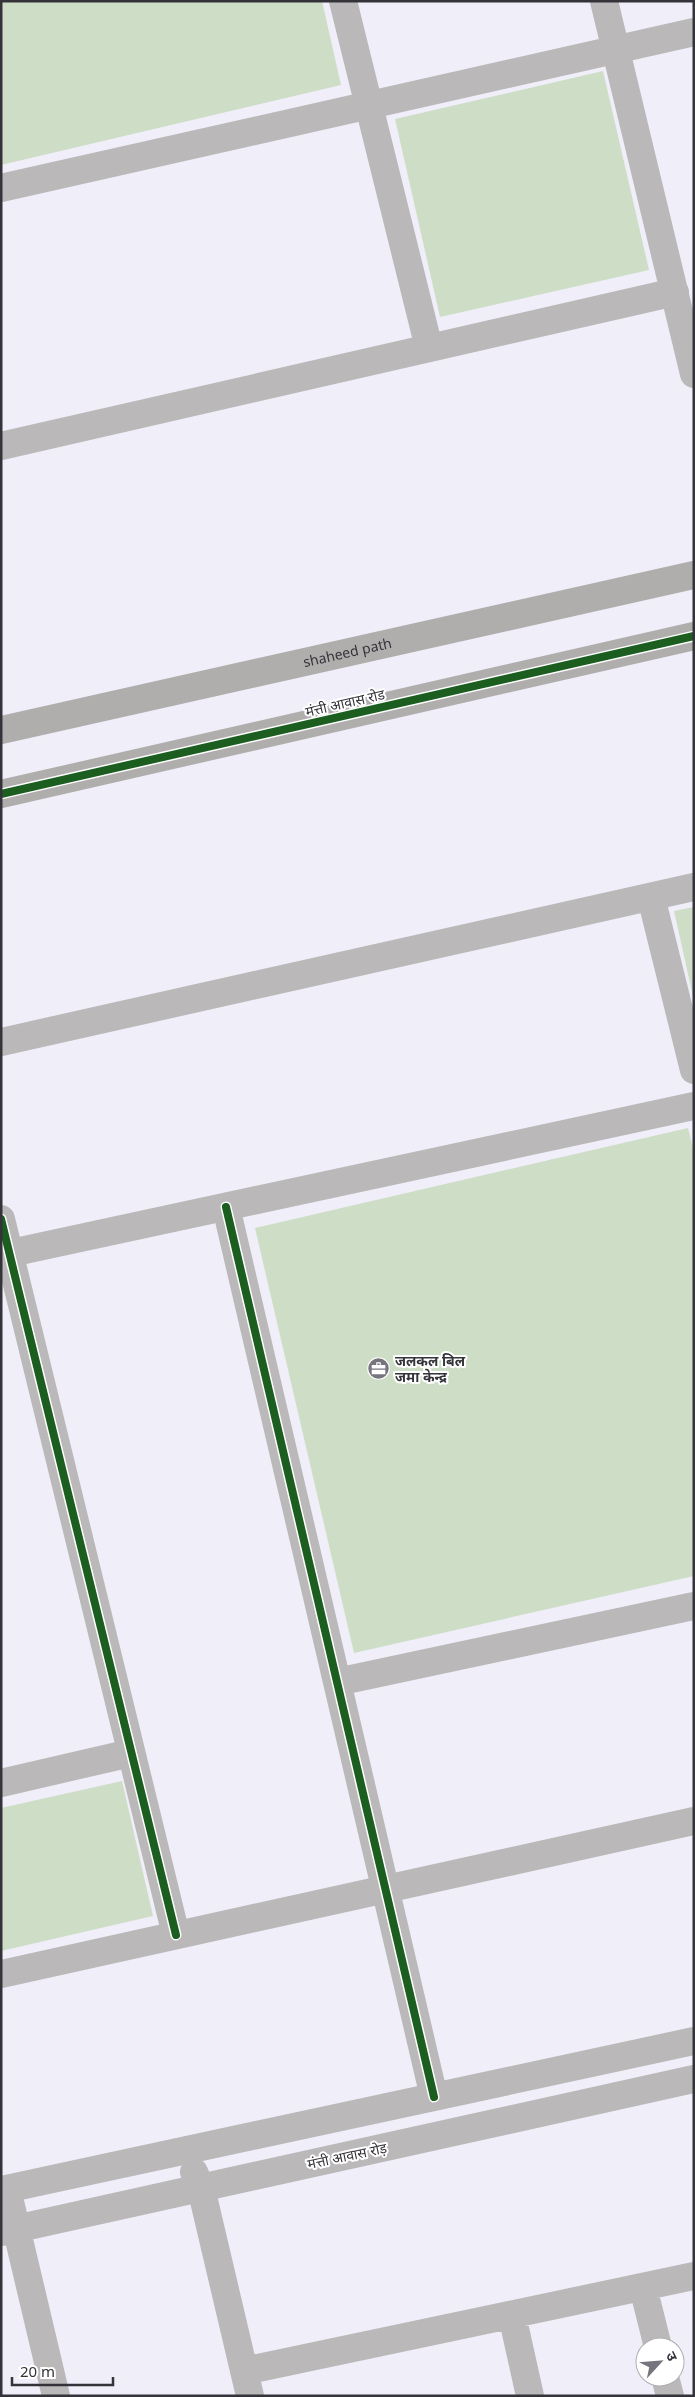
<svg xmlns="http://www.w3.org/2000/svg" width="695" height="2397" viewBox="0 0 695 2397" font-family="'Noto Sans','Noto Sans Devanagari',sans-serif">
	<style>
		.green { fill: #cedec6 }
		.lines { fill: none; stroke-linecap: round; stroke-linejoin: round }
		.street { stroke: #bab8b8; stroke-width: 28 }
		.secondary { stroke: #b0aead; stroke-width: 28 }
		.cycleway-casing { stroke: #fff; stroke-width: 11 }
		.cycleway { stroke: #1b5e20; stroke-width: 8 }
		.labels { text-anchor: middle; stroke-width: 4; stroke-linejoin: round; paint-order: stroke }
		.street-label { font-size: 14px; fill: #34333a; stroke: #fff }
		.poi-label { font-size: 14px; font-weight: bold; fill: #34333a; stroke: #fff; text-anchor: start }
	</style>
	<rect width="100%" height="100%" fill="#f0eef9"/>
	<path class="green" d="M 1,1 L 322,1 L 341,85 L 1,165 Z
		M 603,71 L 649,270 L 440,317 L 395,119 Z
		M 694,907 L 694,1001 L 674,911 Z
		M 688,1128 L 694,1152 L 694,1576 L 354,1653 L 255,1228 Z
		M 122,1781 L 153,1916 L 1,1951 L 1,1808 Z"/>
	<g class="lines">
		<path class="street" d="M 343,1 L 429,348
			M 604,1 L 694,374
			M 1,188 L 694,32
			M 1,446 L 675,292
			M 651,897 L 694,1070
			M 1,1042 L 694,887
			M 226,1207 L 434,2097
			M 1,1219 L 176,1935
			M 1,1255 L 694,1106
			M 337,1682 L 694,1606
			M 1,1783 L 131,1753
			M 1,1974 L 694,1821
			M 194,2172 L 201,2188 L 250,2396
			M 7,2189 L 56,2396
			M 1,2190 L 694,2041
			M 1,2232 L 694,2079
			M 643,2287 L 658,2347
			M 512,2315 L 530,2396
			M 244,2371 L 694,2276
			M 665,2377 L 670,2396"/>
		<g class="secondary">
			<path id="s1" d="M 1,730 L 694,575"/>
			<path d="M 1,794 L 694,636"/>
		</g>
		<defs>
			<path id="cycleway" d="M 1,794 L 694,636
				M 226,1207 L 434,2097
				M 1,1219 L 176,1935"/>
		</defs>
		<use href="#cycleway" class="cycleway-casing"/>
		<use href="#cycleway" class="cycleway"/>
	</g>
	<defs>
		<symbol id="office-disc" viewBox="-11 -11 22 22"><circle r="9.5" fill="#76747d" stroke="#fff"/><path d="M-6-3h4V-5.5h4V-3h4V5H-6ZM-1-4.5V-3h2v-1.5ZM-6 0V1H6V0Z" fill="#fff"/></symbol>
	</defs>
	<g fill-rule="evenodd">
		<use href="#office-disc" x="366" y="1356" width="25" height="25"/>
	</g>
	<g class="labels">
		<g class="street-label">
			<text dy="5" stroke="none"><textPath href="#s1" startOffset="355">shaheed path</textPath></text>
			<text transform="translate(345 703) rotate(-13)" y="5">मंत्ती आवास रोड</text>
			<text transform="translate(347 2156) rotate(-12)" y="5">मंत्ती आवास रोड़</text>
		</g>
		<g class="poi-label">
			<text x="395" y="1366">जलकल बिल<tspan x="395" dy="16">जमा केन्द्र</tspan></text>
		</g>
	</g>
	<rect width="695" height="2397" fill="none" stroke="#34333a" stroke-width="5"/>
	<g transform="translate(660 2362) rotate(64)"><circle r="24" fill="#ffffff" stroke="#aeadb0"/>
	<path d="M0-4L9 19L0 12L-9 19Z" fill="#76747d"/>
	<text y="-8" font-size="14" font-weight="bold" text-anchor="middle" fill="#34333a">उ</text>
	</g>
	<path d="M12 2377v8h101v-8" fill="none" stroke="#34333a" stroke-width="2.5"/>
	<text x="20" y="2377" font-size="15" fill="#34333a" stroke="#ffffff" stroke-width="4" paint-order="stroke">20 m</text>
</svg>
